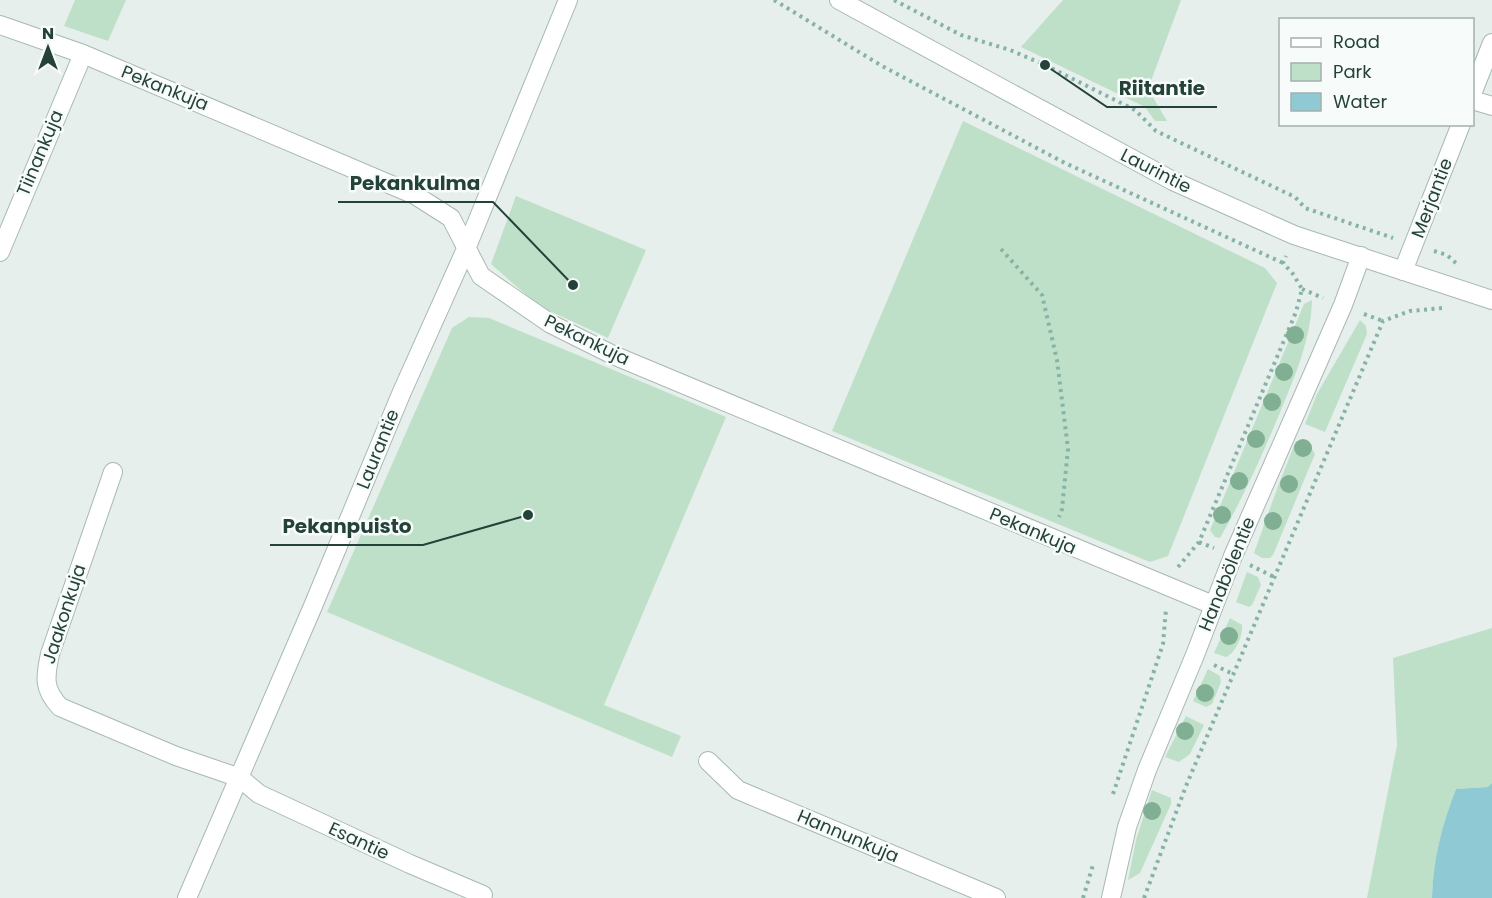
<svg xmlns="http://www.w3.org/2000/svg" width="1492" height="898" viewBox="0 0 1492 898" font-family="Poppins,sans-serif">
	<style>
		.green { fill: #bfe0c8 }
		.water { fill: #8ec9d4 }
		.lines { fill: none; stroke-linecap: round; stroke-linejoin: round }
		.minor-casing { stroke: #a8b8b2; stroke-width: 20 }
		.tertiary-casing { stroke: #a8b8b2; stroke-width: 20 }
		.path { stroke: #86b3a5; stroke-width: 4; stroke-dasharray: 3 4.5; stroke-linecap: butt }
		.minor { stroke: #fff; stroke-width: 18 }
		.tertiary { stroke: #fff; stroke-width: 18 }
		.tree { fill: #80af93 }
		.labels { text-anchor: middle; stroke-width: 5; stroke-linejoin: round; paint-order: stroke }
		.street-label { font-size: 18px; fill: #24423a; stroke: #f7fbf9 }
		.leader { fill: none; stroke: #24423a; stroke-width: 2 }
		.callout-dot { fill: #24423a; stroke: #f7fbf9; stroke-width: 2 }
		.callout-label { font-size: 20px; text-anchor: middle; font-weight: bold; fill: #24423a; stroke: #f7fbf9; stroke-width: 5; stroke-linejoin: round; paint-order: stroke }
	</style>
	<rect width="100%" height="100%" fill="#e6efeb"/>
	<path class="green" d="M 75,0 L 126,0 L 108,41 L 64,26 Z
		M 1063,0 L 1181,0 L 1148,89 L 1167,121 L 1155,121 L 1145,107 L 1021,47 Z
		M 963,121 L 1265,268 L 1277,283 L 1168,556 L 1150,562 L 832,431 Z
		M 516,196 L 646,250 L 608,338 L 539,306 L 491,264 Z
		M 1312,300 C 1311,338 1296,374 1281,410 C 1263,454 1244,496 1220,538 L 1215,537 L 1210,530 L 1304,304 Z
		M 469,317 L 489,318 L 726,417 L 604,705 L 681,736 L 672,757 L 327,612 L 452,328 Z
		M 1360,320 L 1366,326 L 1367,334 L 1325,432 L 1305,424 L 1317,394 Z
		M 1296,441 L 1312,449 L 1315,454 L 1273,555 L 1270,558 L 1262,558 L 1254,553 L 1278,486 Z
		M 1247,572 L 1258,577 L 1261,585 L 1252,605 L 1249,607 L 1236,602 Z
		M 1230,618 L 1242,625 C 1243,635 1236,653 1226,657 L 1214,653 Z
		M 1492,628 L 1492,783 L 1489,787 L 1456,789 C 1442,824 1433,861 1432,898 L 1367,898 L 1397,745 L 1393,658 Z
		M 1208,669 L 1220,676 L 1221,682 L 1212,704 L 1206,707 L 1193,701 Z
		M 1186,716 L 1204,725 L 1190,754 L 1179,762 L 1165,757 Z
		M 1152,790 L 1171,798 L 1171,804 L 1140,873 L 1128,880 L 1136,840 Z"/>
	<path class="water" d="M 1492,783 L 1492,898 L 1432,898 C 1433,860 1442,824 1456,789 L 1488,787 Z"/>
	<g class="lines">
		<defs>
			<path id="minor" d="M 0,25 L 83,54 L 415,195 L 451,218 L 481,276 L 551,324 L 613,355 L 1213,605
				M 1472,94 L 1492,43
				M 1472,100 L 1492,106
				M 0,252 L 83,54
				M 1403,271 L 1461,124
				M 113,472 L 50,654 C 45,677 43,689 60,707 L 176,756 L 240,778 L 259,794 L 410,864 L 483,895
				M 708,761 L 738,790 L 996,898
				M 187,898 L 313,606 L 401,394 L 466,249 L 568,0"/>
			<path id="tertiary" d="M 839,0 L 1173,181 L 1294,235 L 1492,300
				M 1111,898 L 1127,827 L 1147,770 L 1195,655 L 1233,556 L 1343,305 L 1361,256"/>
		</defs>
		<use href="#minor" class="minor-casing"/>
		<use href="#tertiary" class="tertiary-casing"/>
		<path class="path" d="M 774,0 L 882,66 L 1065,163 L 1283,263
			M 894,0 L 961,35 L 1010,50 L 1045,65 L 1135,110 L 1156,131 L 1295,197 L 1305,208 L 1393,238
			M 1001,249 L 1042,295 L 1057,360 L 1068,449 L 1062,509 L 1059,517
			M 1434,251 L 1447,255 L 1456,263
			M 1302,289 L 1323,298
			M 1364,314 L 1383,321
			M 1199,542 L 1214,548
			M 1250,565 L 1274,577
			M 1178,567 L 1199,542 L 1296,312 L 1302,289 L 1293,274 L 1283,263 L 1286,256
			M 1214,665 L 1233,674
			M 1113,794 L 1163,644 L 1166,609
			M 1083,898 L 1093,865
			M 1144,898 L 1186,786 L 1383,321 L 1410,311 L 1443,308"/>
		<use href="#minor" class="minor"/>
		<use href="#tertiary" class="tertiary"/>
	</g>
	<g class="tree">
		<circle cx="1295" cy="335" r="9"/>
		<circle cx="1284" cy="372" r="9"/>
		<circle cx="1272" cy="402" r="9"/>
		<circle cx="1256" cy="439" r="9"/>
		<circle cx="1303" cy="448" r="9"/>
		<circle cx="1239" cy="481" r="9"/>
		<circle cx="1289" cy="484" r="9"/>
		<circle cx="1222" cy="515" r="9"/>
		<circle cx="1273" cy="521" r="9"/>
		<circle cx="1229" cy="636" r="9"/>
		<circle cx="1205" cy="693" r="9"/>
		<circle cx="1185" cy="731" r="9"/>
		<circle cx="1152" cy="811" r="9"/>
	</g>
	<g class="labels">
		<g class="street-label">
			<text transform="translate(165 88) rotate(22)" y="6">Pekankuja</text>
			<text transform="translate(40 153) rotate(-67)" y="6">Tiinankuja</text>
			<text transform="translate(1156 171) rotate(27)" y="6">Laurintie</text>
			<text transform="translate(1432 198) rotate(-69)" y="6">Merjantie</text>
			<text transform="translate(587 340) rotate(26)" y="6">Pekankuja</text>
			<text transform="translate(378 449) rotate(-68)" y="6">Laurantie</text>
			<text transform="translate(1033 531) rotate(23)" y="6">Pekankuja</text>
			<text transform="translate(1227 574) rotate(-68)" y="6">Hanabölentie</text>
			<text transform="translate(64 614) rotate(-72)" y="6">Jaakonkuja</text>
			<text transform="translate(848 836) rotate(23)" y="6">Hannunkuja</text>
			<text transform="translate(359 841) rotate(25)" y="6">Esantie</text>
		</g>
	</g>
	<path class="leader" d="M1045 65L1107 107H1217M573 285L493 202H338M528 515L423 545H270"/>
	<g class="callout-dot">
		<circle cx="1045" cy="65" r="6"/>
		<circle cx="573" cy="285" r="6"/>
		<circle cx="528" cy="515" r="6"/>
	</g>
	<g class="callout-label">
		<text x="1162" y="95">Riitantie</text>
		<text x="415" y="190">Pekankulma</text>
		<text x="347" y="533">Pekanpuisto</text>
	</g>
	<rect x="1279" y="18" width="195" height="108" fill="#f7fbf9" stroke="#a3b1ad" stroke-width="1.5"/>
	<rect x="1291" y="38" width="30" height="9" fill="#ffffff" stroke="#a3b1ad" stroke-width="1.5"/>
	<text x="1333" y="48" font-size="18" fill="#24423a">Road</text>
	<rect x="1291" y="63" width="30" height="18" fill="#bfe0c8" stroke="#a3b1ad" stroke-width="1.5"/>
	<text x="1333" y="78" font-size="18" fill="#24423a">Park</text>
	<rect x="1291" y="93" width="30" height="18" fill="#8ec9d4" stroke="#a3b1ad" stroke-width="1.5"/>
	<text x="1333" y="108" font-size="18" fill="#24423a">Water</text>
	<g transform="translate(48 48)" stroke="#f7fbf9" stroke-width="4.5" paint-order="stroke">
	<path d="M0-4.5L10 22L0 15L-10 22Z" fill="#24423a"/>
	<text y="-9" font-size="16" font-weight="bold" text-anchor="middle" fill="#24423a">N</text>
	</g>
</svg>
